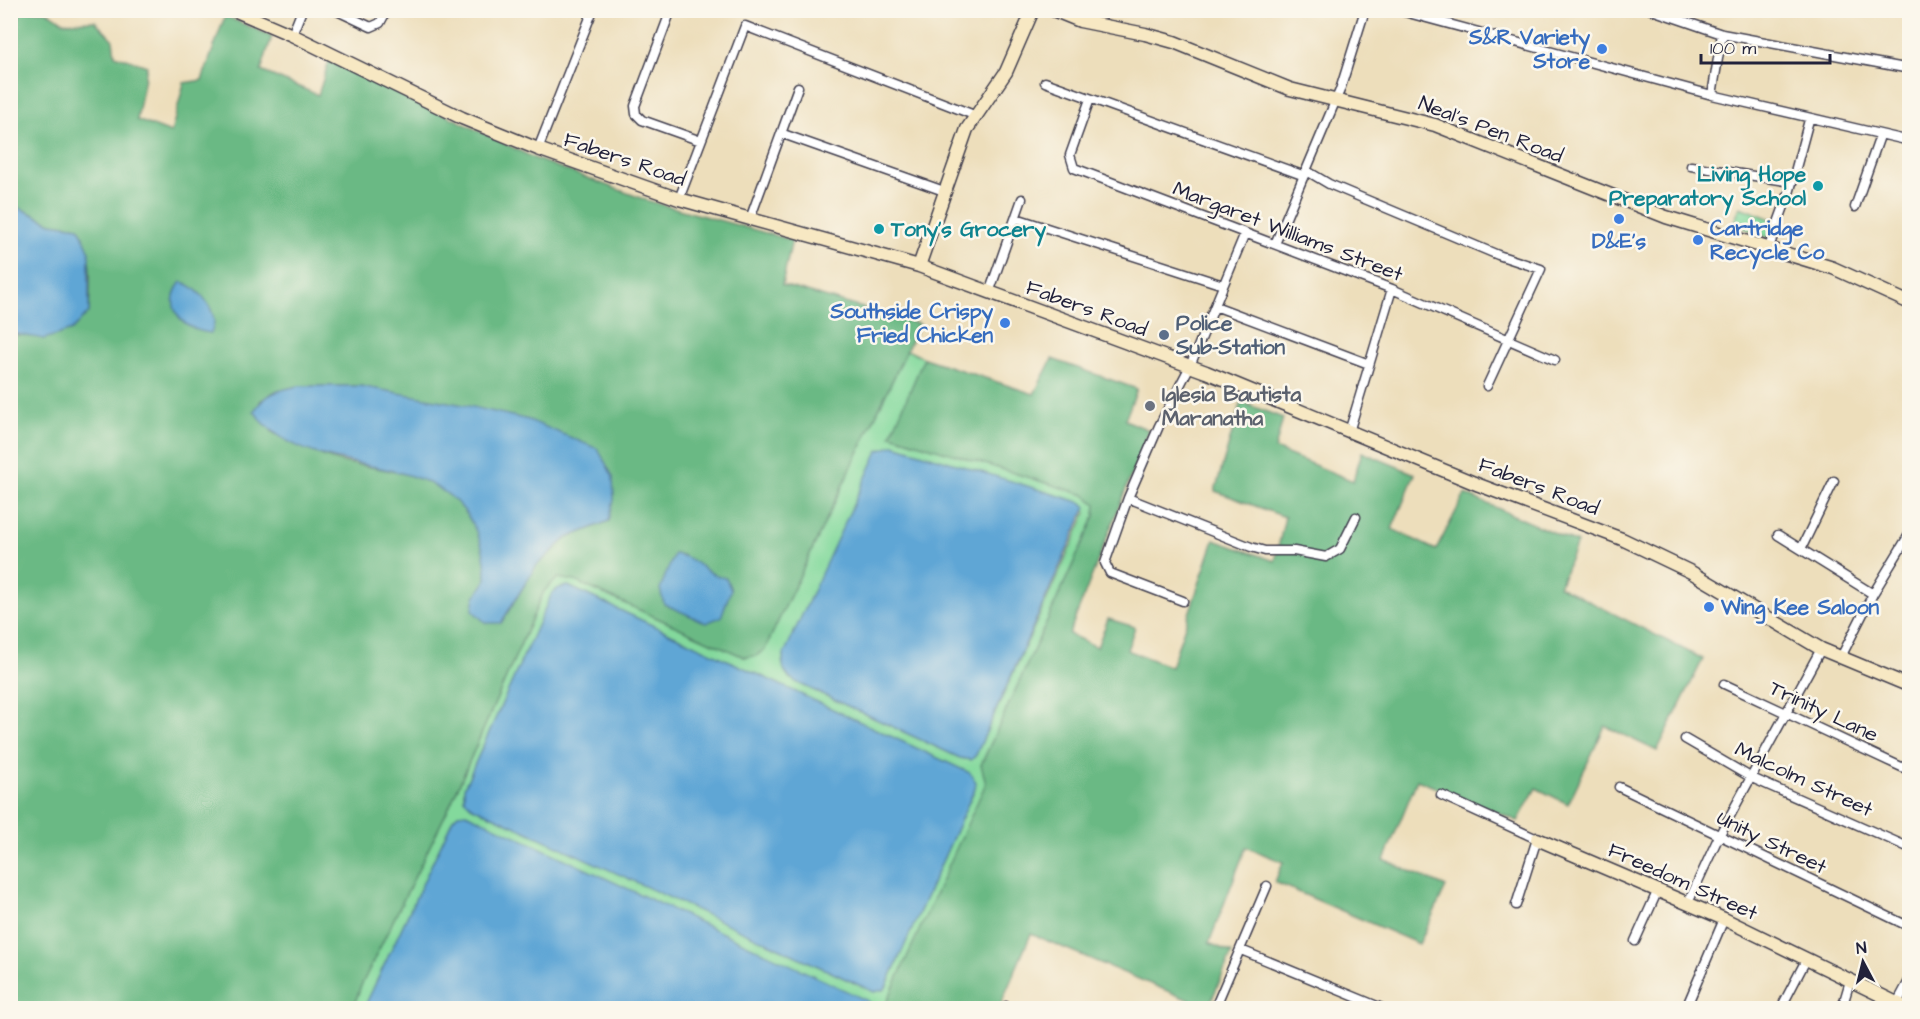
<svg xmlns="http://www.w3.org/2000/svg" width="1920" height="1019" viewBox="0 0 1920 1019" font-family="'Architects Daughter',sans-serif">
	<style>
		.green { fill: #83d99c; stroke: #527e6c; stroke-width: 1.5; fill-rule: evenodd }
		.forest { fill: #6ab984; stroke: #466e60; stroke-width: 1.5; fill-rule: evenodd }
		.water { fill: #5fa6d5; stroke: #406488; stroke-width: 1.5 }
		.lines { fill: none; stroke-linecap: round; stroke-linejoin: round }
		.street-casing { stroke: #403e4e; stroke-width: 11 }
		.secondary-casing { stroke: #403e4e; stroke-width: 15 }
		.street { stroke: #fff; stroke-width: 8 }
		.secondary { stroke: #f7e8c3; stroke-width: 12 }
		.shop-dot { fill: #3f7fe0; stroke: #fbf7ec; stroke-width: 2 }
		.culture-dot { fill: #0f9aa8; stroke: #fbf7ec; stroke-width: 2 }
		.service-dot { fill: #5c6f8a; stroke: #fbf7ec; stroke-width: 2 }
		.worship-dot { fill: #6b7280; stroke: #fbf7ec; stroke-width: 2 }
		.labels { text-anchor: middle; stroke-width: 5; stroke-linejoin: round; paint-order: stroke }
		.shop-label { font-size: 21px; font-weight: bold; fill: #366cbe; stroke: #fbf7ec; text-anchor: end }
		.street-label { font-size: 21px; fill: #22223b; stroke: #fbf7ec }
		.culture-label { font-size: 21px; font-weight: bold; fill: #0d838f; stroke: #fbf7ec; text-anchor: end }
		.service-label { font-size: 21px; font-weight: bold; fill: #4e5e75; stroke: #fbf7ec; text-anchor: start }
		.worship-label { font-size: 21px; font-weight: bold; fill: #5b616d; stroke: #fbf7ec; text-anchor: start }
	</style>
	<rect width="100%" height="100%" fill="#fbf7ec"/>
	<filter id="ink" filterUnits="userSpaceOnUse"><feTurbulence type="fractalNoise" baseFrequency=".0167" numOctaves="2"/><feDisplacementMap in="SourceGraphic" scale="12" xChannelSelector="R" yChannelSelector="G"/><feConvolveMatrix kernelMatrix="1 2 1 2 8 2 1 2 1" color-interpolation-filters="sRGB"/></filter>
	<filter id="wash" filterUnits="userSpaceOnUse"><feTurbulence type="fractalNoise" baseFrequency=".008" numOctaves="4" result="noise"/><feDisplacementMap in="SourceGraphic" scale="24" xChannelSelector="R" yChannelSelector="G"/><feGaussianBlur stdDeviation="1.35" result="paint"/><feColorMatrix in="noise" values="0 0 0 0 0 0 0 0 0 0 0 0 0 0 0 0 0 1.4 0 .05"/><feComposite in="paint" operator="in"/></filter>
	<g filter="url(#wash)">
		<rect width="100%" height="100%" fill="#eddebb"/>
		<path class="green" d="M 1740,207 L 1776,221 L 1769,238 L 1733,224 Z
			M 907,350 L 924,358 L 892,435 L 1085,495 L 1096,504 L 1095,516 L 981,765 L 987,783 L 884,1008 L 873,1008 L 458,814 L 453,819 L 364,1008 L 353,1008 L 360,988 L 452,801 L 544,591 L 558,578 L 575,581 L 744,657 L 756,656 L 765,649 ZM 894,445 L 1082,503 L 1086,513 L 976,755 L 971,760 L 960,758 L 800,684 L 789,678 L 782,662 L 878,451 ZM 568,586 L 970,773 L 975,788 L 885,989 L 874,992 L 870,990 L 471,806 L 464,799 L 464,788 L 550,599 Z"/>
		<path class="forest" d="M 21,11 L 46,11 L 64,22 L 95,21 L 113,40 L 115,55 L 147,66 L 137,120 L 171,133 L 184,83 L 202,80 L 225,16 L 272,36 L 261,71 L 318,95 L 330,58 L 536,159 L 649,201 L 792,240 L 782,285 L 919,324 L 765,649 L 756,656 L 744,657 L 575,581 L 558,578 L 544,591 L 452,801 L 360,988 L 353,1008 L 11,1008 L 11,333 L 19,336 L 89,312 C 91,279 93,258 79,227 L 51,223 L 11,204 L 10,48 ZM 299,386 L 360,386 L 529,420 L 609,521 L 567,538 L 536,566 L 501,623 L 475,597 C 478,593 483,587 485,582 C 495,557 467,504 445,490 C 416,472 376,469 343,462 C 318,456 294,444 272,432 L 260,401 L 274,392 ZM 674,554 L 682,555 L 713,577 L 681,611 L 664,604 Z
			M 924,358 L 1034,394 L 1052,359 L 1137,389 L 1125,420 L 1149,430 L 1069,634 L 1097,647 L 1108,619 L 1135,627 L 1127,650 L 1171,667 L 1214,540 L 1275,561 L 1285,517 L 1215,491 L 1241,402 L 1283,418 L 1275,449 L 1353,481 L 1362,452 L 1415,474 L 1392,529 L 1436,550 L 1465,494 L 1577,543 L 1559,586 L 1703,659 L 1657,751 L 1605,726 L 1568,804 L 1536,788 L 1518,821 L 1417,780 L 1384,860 L 1446,887 L 1419,944 L 1275,882 L 1283,862 L 1246,847 L 1209,943 L 1232,953 L 1208,1008 L 1031,934 L 999,1008 L 884,1008 L 986,783 L 981,765 L 1095,516 L 1096,504 L 1085,495 L 891,435 Z"/>
		<path class="water" d="M 11,204 L 51,223 L 79,227 L 89,250 L 89,312 L 72,330 L 44,339 L 11,333 Z
			M 181,282 C 199,286 222,315 211,333 C 184,331 161,307 181,282 Z
			M 299,386 L 360,386 L 464,405 L 529,420 L 598,449 L 613,477 L 614,499 L 609,521 L 567,538 L 536,566 L 501,623 L 486,623 L 473,611 C 473,606 474,601 475,597 C 478,590 486,586 486,578 C 486,557 482,543 473,525 C 433,443 305,486 254,411 C 265,393 279,390 299,386 Z
			M 894,445 L 1082,503 L 1086,507 L 976,755 L 971,760 L 960,758 L 800,684 C 786,677 780,670 784,654 L 878,451 Z
			M 674,554 C 695,556 706,576 726,578 L 731,590 L 721,617 L 706,623 L 664,604 L 660,589 Z
			M 568,586 L 970,773 L 976,782 L 975,788 L 885,989 L 874,992 L 870,990 L 471,806 L 464,799 L 464,788 L 552,593 L 559,588 Z
			M 466,813 L 868,1001 L 873,1008 L 364,1008 L 453,819 L 458,814 Z"/>
	</g>
	<g filter="url(#ink)">
		<g class="lines">
			<defs>
				<path id="street" d="M 335,10 L 371,27 L 380,23 L 387,10
					M 671,10 L 635,106 L 636,114 L 642,120 L 701,141
					M 1397,10 L 1712,95 L 1910,141
					M 1652,10 L 1722,34 L 1910,69
					M 292,35 L 302,10
					M 1045,82 L 1305,176
					M 1712,95 L 1722,34
					M 1090,99 L 1070,155 L 1074,168 L 1392,289 L 1555,360
					M 783,134 L 944,191
					M 538,149 L 593,10
					M 1691,166 L 1792,182
					M 1307,171 L 1329,184 L 1498,255 L 1541,269 L 1487,386
					M 679,199 L 745,26 L 974,115
					M 1855,207 L 1880,136
					M 1016,218 L 1223,285
					M 750,219 L 798,87
					M 1275,244 L 1340,90 L 1365,10
					M 1768,250 L 1790,190 L 1809,120
					M 989,293 L 1022,199
					M 1215,306 L 1369,364
					M 1349,432 L 1392,289
					M 1128,498 L 1251,547 L 1265,551 L 1294,551 L 1326,557 L 1340,549 L 1356,517
					M 1778,535 L 1873,594
					M 1801,549 L 1834,481
					M 1183,601 L 1110,573 L 1105,563 L 1128,498 L 1159,426 L 1190,366 L 1245,233
					M 1841,657 L 1873,594 L 1910,533
					M 1724,684 L 1910,771
					M 1685,739 L 1752,778 L 1910,848
					M 1619,787 L 1910,927
					M 1441,795 L 1537,839 L 1516,905
					M 1688,903 L 1719,836 L 1821,649
					M 1635,941 L 1658,890
					M 1241,950 L 1382,1008
					M 1897,1003 L 1910,979
					M 1006,1006 L 1011,1008
					M 1215,1008 L 1267,886
					M 1686,1008 L 1724,919
					M 1781,1008 L 1806,960
					M 1842,1008 L 1850,981"/>
				<path id="secondary" d="M 234,10 L 292,35 L 462,118 L 538,149 L 679,199 L 919,266 L 1206,372 L 1479,485 L 1622,539 L 1691,572 L 1821,649 L 1910,686
					M 1053,10 L 1080,21 L 1145,34 L 1174,42 L 1290,89 L 1435,125 L 1666,217 L 1833,268 L 1910,303
					M 919,266 L 967,129 L 1006,72 L 1033,10
					M 1537,839 L 1724,919 L 1907,1008"/>
			</defs>
			<use href="#street" class="street-casing"/>
			<use href="#secondary" class="secondary-casing"/>
			<use href="#street" class="street"/>
			<use href="#secondary" class="secondary"/>
		</g>
	</g>
	<g class="shop-dot">
		<circle cx="1602" cy="49" r="6"/>
		<circle cx="1619" cy="219" r="6"/>
		<circle cx="1698" cy="240" r="6"/>
		<circle cx="1005" cy="323" r="6"/>
		<circle cx="1709" cy="607" r="6"/>
	</g>
	<g class="culture-dot">
		<circle cx="1818" cy="186" r="6"/>
		<circle cx="879" cy="229" r="6"/>
	</g>
	<circle class="service-dot" cx="1164" cy="335" r="6"/>
	<circle class="worship-dot" cx="1150" cy="406" r="6"/>
	<g class="labels">
		<g class="shop-label">
			<text x="1590" y="44">S&amp;R Variety<tspan x="1590" dy="24">Store</tspan></text>
			<text x="1710" y="235" text-anchor="start">Cartridge<tspan x="1710" dy="24">Recycle Co</tspan></text>
			<text x="1619" y="248" text-anchor="middle">D&amp;E's</text>
			<text x="993" y="318">Southside Crispy<tspan x="993" dy="24">Fried Chicken</tspan></text>
			<text x="1721" y="614" text-anchor="start">Wing Kee Saloon</text>
		</g>
		<g class="street-label">
			<text transform="translate(1491 129) rotate(21)" y="7">Neal's Pen Road</text>
			<text transform="translate(625 159) rotate(19)" y="7">Fabers Road</text>
			<text transform="translate(1288 231) rotate(21)" y="7">Margaret Williams Street</text>
			<text transform="translate(1087 308) rotate(20)" y="7">Fabers Road</text>
			<text transform="translate(1539 486) rotate(21)" y="7">Fabers Road</text>
			<text transform="translate(1824 711) rotate(25)" y="7">Trinity Lane</text>
			<text transform="translate(1804 779) rotate(25)" y="7">Malcolm Street</text>
			<text transform="translate(1772 842) rotate(26)" y="7">Unity Street</text>
			<text transform="translate(1683 881) rotate(24)" y="7">Freedom Street</text>
		</g>
		<g class="culture-label">
			<text x="1806" y="181">Living Hope<tspan x="1806" dy="24">Preparatory School</tspan></text>
			<text x="891" y="236" text-anchor="start">Tony's Grocery</text>
		</g>
		<g class="service-label">
			<text x="1176" y="330">Police<tspan x="1176" dy="24">Sub-Station</tspan></text>
		</g>
		<g class="worship-label">
			<text x="1162" y="401">Iglesia Bautista<tspan x="1162" dy="24">Maranatha</tspan></text>
		</g>
	</g>
	<rect width="1920" height="1019" fill="none" stroke="#fbf7ec" stroke-width="36"/>
	<g transform="translate(1863 962) rotate(353)" stroke="#fbf7ec" stroke-width="4.5" paint-order="stroke">
	<path d="M0-4.5L10 22L0 15L-10 22Z" fill="#22223b"/>
	<text y="-9" font-size="16" font-weight="bold" text-anchor="middle" fill="#22223b">N</text>
	</g>
	<path d="M1701 54v9h129v-9" fill="none" stroke="#22223b" stroke-width="3"/>
	<text x="1710" y="54" font-size="18" fill="#22223b" stroke="#fbf7ec" stroke-width="4.5" paint-order="stroke">100 m</text>
</svg>
